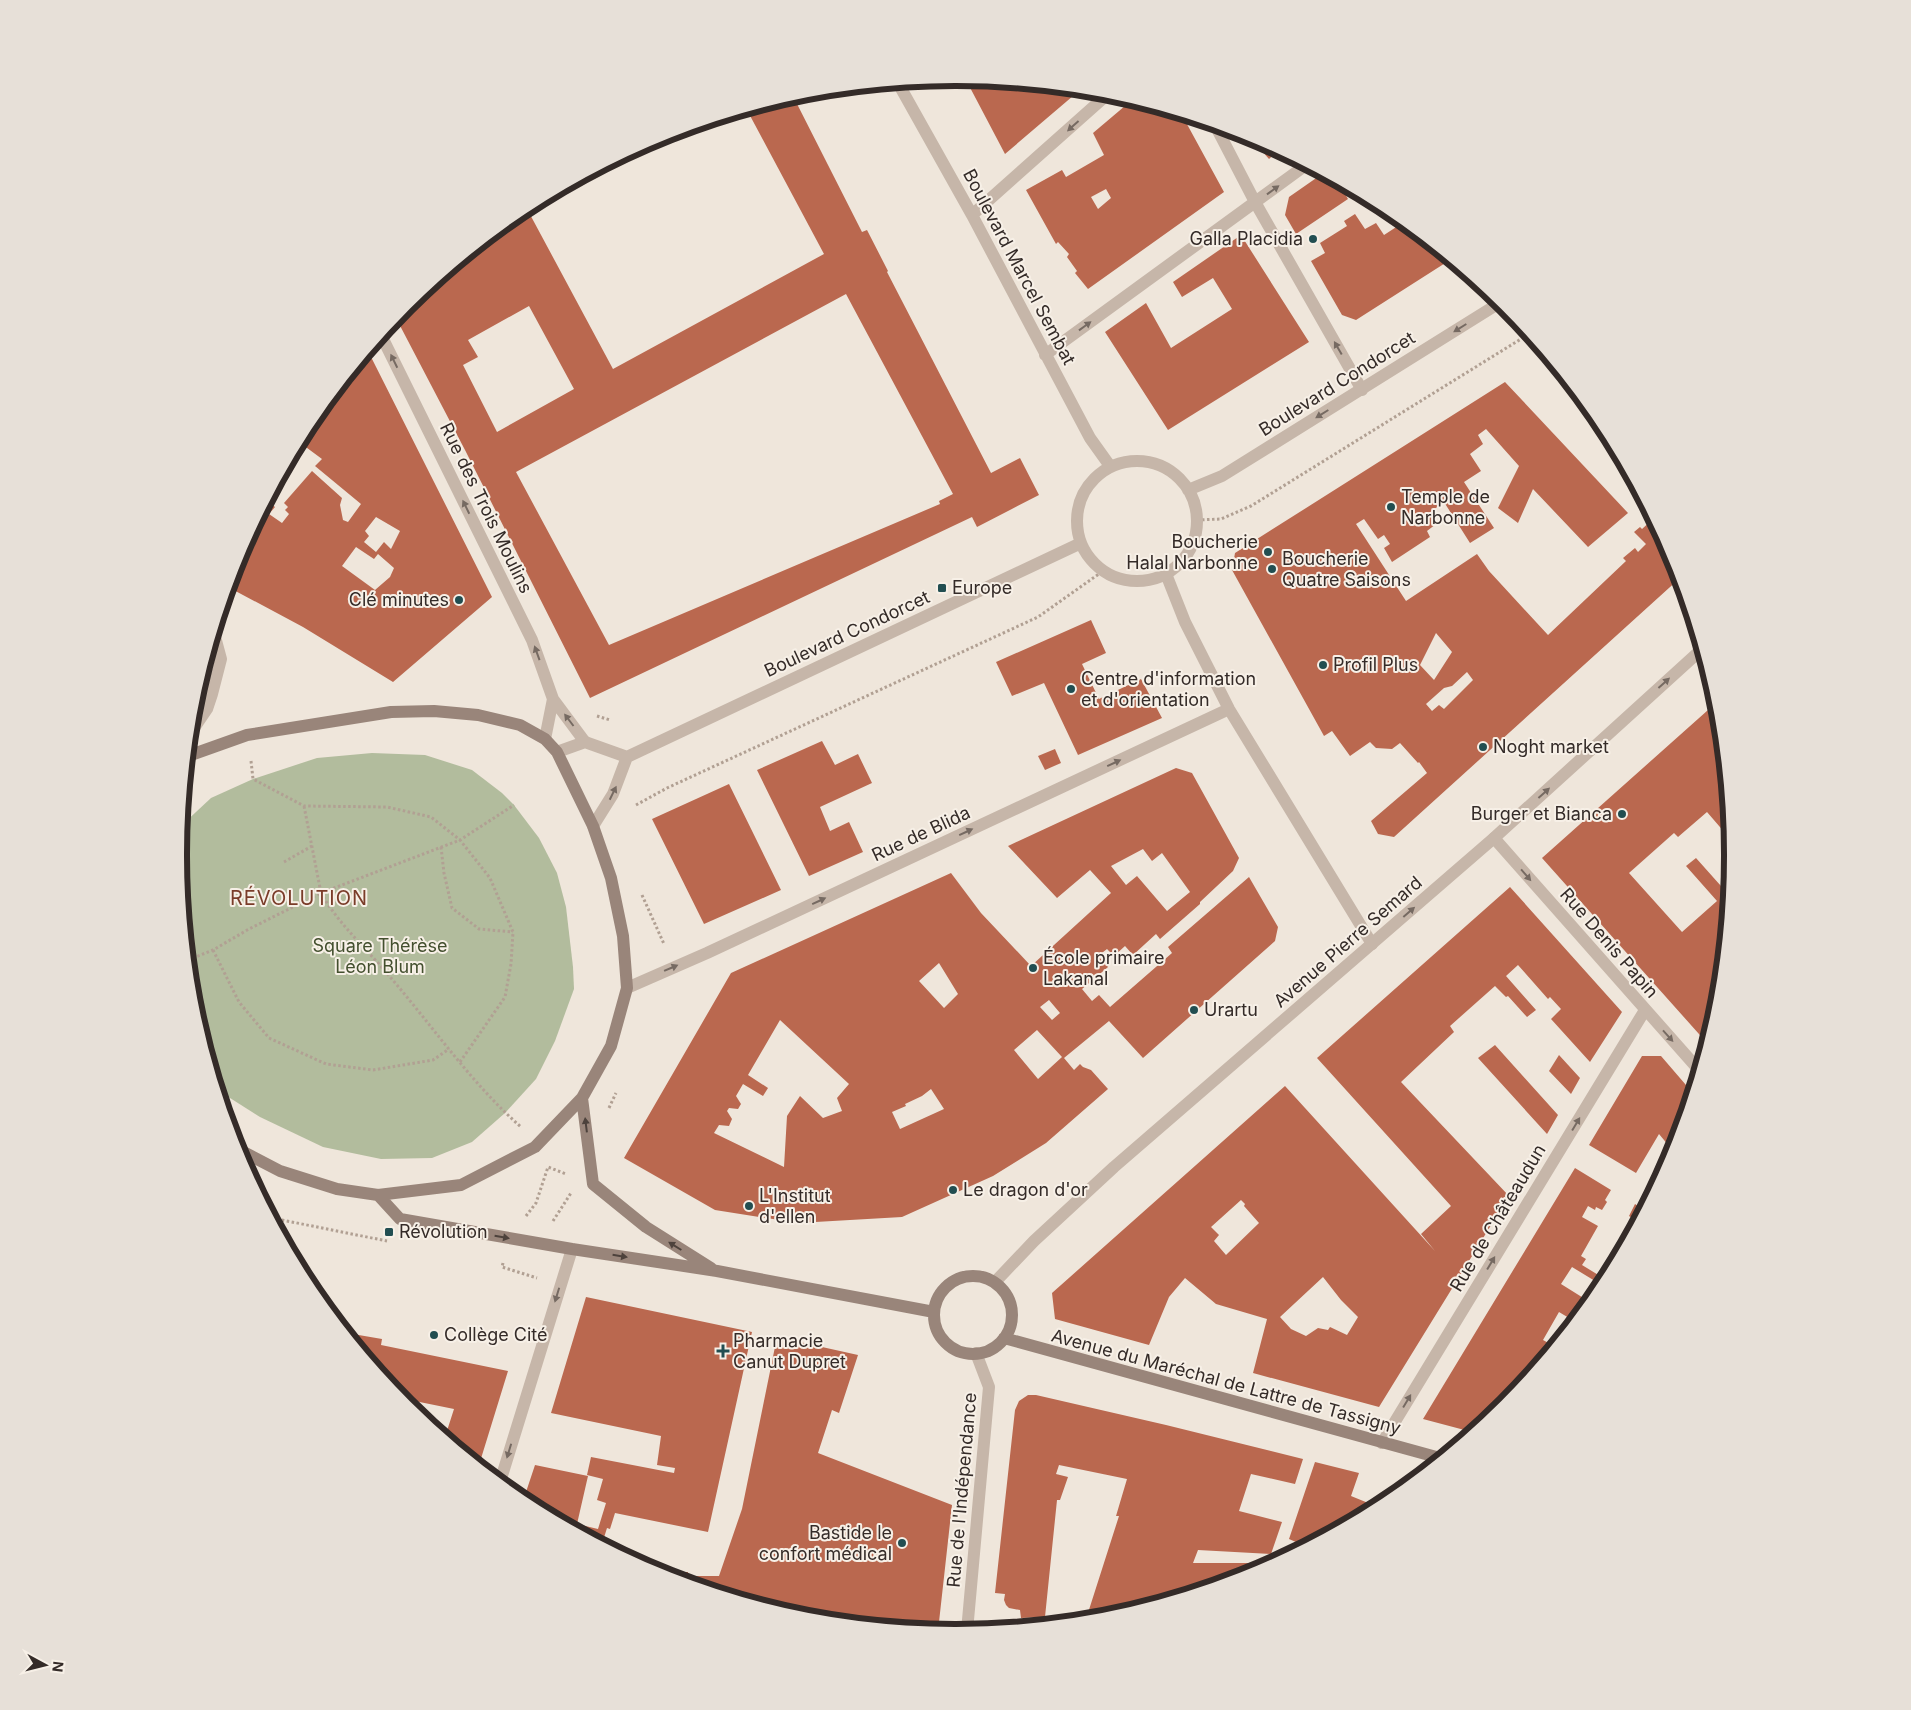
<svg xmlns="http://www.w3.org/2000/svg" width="1911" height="1710" viewBox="0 0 1911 1710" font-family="Inter,sans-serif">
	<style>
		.green { fill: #b2bc9d }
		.building { fill: #ba684f; fill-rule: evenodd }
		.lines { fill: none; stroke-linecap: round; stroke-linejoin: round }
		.path { stroke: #b1a093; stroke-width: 3; stroke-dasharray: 2.5 2.5; stroke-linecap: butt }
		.minor { stroke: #c6b6a9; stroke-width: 12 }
		.tertiary { stroke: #c6b6a9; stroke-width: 12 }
		.secondary { stroke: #99857a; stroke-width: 12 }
		.oneway { fill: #766a62 }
		.oneway2 { fill: #4d423c }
		.poi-dot { fill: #224e51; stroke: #f7f0e7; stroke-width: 2 }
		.labels { text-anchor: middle; stroke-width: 4; stroke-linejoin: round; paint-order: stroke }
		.poi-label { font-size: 18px; fill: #342b28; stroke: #f7f0e7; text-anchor: start }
		.street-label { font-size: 18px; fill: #342b28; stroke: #f7f0e7 }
		.park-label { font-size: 18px; fill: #434f2e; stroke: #f7f0e7 }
		.quarter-label { font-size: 20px; letter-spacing: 1px; fill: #7a3c29; stroke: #f7f0e7 }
		.rim { fill: none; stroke: #342b28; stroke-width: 6 }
	</style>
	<rect width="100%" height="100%" fill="#efe6db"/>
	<path class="green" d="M 372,753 L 425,755 L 472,770 L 502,793 L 514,805 L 539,838 L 557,873 L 566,907 L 573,967 L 574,989 L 555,1041 L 536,1079 L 505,1113 L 472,1142 L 432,1158 L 381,1159 L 323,1147 L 260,1117 L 219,1091 L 193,1006 L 178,855 L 181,826 L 211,798 L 253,779 L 317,758 Z"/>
	<path class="building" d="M 965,78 L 1066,88 L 1080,90 L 1005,154 Z
		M 793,96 L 862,232 L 867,230 L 888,271 L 887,272 L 991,473 L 1020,458 L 1039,495 L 977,527 L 972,517 L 590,698 L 465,450 L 396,318 L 406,305 L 526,207 L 613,369 L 824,254 L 747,110 ZM 846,294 L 953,494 L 939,501 L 940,504 L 609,645 L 516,472 ZM 529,306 L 574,389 L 497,432 L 463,365 L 478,357 L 468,340 Z
		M 1132,100 L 1182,115 L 1224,192 L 1088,289 L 1075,273 L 1077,271 L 1067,257 L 1069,254 L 1058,242 L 1056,244 L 1026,190 L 1062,170 L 1066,177 L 1104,155 L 1093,133 ZM 1106,189 L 1111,198 L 1098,209 L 1091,197 Z
		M 1248,135 L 1253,137 L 1279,150 L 1269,159 Z
		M 1322,174 L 1338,182 L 1348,199 L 1296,234 L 1285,215 L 1289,197 Z
		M 1355,214 L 1365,229 L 1376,223 L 1384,235 L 1404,222 L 1450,260 L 1356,320 L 1342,315 L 1311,261 L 1325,253 L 1320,243 L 1347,226 L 1344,221 Z
		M 1241,235 L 1309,342 L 1168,430 L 1105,332 L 1146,303 L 1171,348 L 1232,309 L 1213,278 L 1182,297 L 1173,282 Z
		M 368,351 L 492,597 L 393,682 L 303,627 L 228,587 L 237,557 L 267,501 L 275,507 L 269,514 L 282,523 L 289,514 L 285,510 L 288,507 L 284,503 L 312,471 L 342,498 L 340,505 L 343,520 L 348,522 L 361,504 L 315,466 L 322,459 L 299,442 L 309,423 ZM 376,517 L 400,531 L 391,549 L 384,542 L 376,552 L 364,542 L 369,536 L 365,531 ZM 356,547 L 374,559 L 378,554 L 394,568 L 390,577 L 375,590 L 342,566 Z
		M 1505,382 L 1628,513 L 1588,547 L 1533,489 L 1518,523 L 1498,508 L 1519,466 L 1486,429 L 1478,435 L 1483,444 L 1470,454 L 1481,471 L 1464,482 L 1494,528 L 1470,543 L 1444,502 L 1429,513 L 1436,524 L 1427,531 L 1430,537 L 1392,562 L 1384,548 L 1390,544 L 1384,535 L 1378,539 L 1364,519 L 1356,524 L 1406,601 L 1477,554 L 1489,571 L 1548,635 L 1626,561 L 1623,558 L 1635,548 L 1638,552 L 1646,544 L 1634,532 L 1640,527 L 1642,529 L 1653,519 L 1674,558 L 1680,578 L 1394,837 L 1378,834 L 1371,821 L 1427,773 L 1419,762 L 1418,763 L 1400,743 L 1392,749 L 1376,748 L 1370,742 L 1350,756 L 1332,731 L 1324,736 L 1232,570 L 1235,553 ZM 1436,633 L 1452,652 L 1434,680 L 1420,665 ZM 1467,672 L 1473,680 L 1444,709 L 1439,705 L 1432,711 L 1426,704 L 1444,688 L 1452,686 Z
		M 1091,620 L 1106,653 L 1082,664 L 1099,699 L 1141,679 L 1162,718 L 1078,755 L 1044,683 L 1012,696 L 996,662 Z
		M 1717,702 L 1732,841 L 1707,812 L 1678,837 L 1674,833 L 1629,873 L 1682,932 L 1717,901 L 1686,866 L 1696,858 L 1729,895 L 1724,950 L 1721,953 L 1723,955 L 1718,1007 L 1707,1043 L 1542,858 Z
		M 822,741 L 835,765 L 858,754 L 872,783 L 820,807 L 830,831 L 849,822 L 863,852 L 809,876 L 757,770 Z
		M 1055,749 L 1061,763 L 1045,770 L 1038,756 Z
		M 1176,768 L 1192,773 L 1239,858 L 1233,871 L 1200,902 L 1200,904 L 1160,939 L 1156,934 L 1133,955 L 1125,946 L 1114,956 L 1107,949 L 1098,956 L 1108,967 L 1082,989 L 1092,1001 L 1099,995 L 1110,1007 L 1172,953 L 1168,947 L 1249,877 L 1278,927 L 1275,941 L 1143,1058 L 1109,1021 L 1064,1058 L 1074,1070 L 1080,1064 L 1083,1067 L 1091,1070 L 1108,1089 L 1046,1143 L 993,1176 L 902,1217 L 798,1223 L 715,1210 L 624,1158 L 731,973 L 951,873 L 981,913 L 1031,966 L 1111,893 L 1090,870 L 1057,898 L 1008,846 ZM 1143,849 L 1152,861 L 1162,853 L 1190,892 L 1167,911 L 1137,876 L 1126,885 L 1111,866 ZM 939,963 L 958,994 L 944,1008 L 919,981 ZM 1049,1000 L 1060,1013 L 1052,1020 L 1040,1007 ZM 780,1020 L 849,1084 L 837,1098 L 842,1111 L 823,1118 L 800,1096 L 787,1116 L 784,1167 L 714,1133 L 719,1125 L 729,1126 L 732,1119 L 727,1111 L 729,1108 L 738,1109 L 741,1104 L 736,1096 L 743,1084 L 763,1096 L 768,1088 L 748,1075 ZM 1037,1030 L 1062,1057 L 1038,1079 L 1014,1050 ZM 931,1089 L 944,1109 L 900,1129 L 892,1112 L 906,1106 L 905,1104 L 922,1096 Z
		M 729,784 L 781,890 L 704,924 L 652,819 Z
		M 1510,887 L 1622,1012 L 1590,1062 L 1551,1019 L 1561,1009 L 1550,997 L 1548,999 L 1518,965 L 1506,976 L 1536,1010 L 1527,1017 L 1508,996 L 1506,997 L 1495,986 L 1450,1026 L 1454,1032 L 1401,1082 L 1509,1196 L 1379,1407 L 1253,1373 L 1267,1319 L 1216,1304 L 1185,1278 L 1169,1297 L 1149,1345 L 1055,1319 L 1052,1293 L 1285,1086 L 1435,1251 L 1421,1234 L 1451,1206 L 1317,1058 ZM 1241,1200 L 1245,1204 L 1244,1206 L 1259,1223 L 1226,1255 L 1214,1241 L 1219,1235 L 1211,1227 ZM 1323,1277 L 1341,1300 L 1358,1317 L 1347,1335 L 1330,1327 L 1328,1330 L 1318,1328 L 1306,1336 L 1291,1329 L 1280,1317 Z
		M 1495,1045 L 1558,1115 L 1547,1134 L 1478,1058 Z
		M 1559,1055 L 1580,1078 L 1571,1094 L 1549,1071 Z
		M 1642,1056 L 1661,1056 L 1692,1092 L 1674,1152 L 1659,1134 L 1636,1173 L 1589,1145 Z
		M 1575,1168 L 1611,1190 L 1605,1200 L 1607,1202 L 1602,1210 L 1596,1207 L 1595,1210 L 1588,1206 L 1582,1217 L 1598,1226 L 1581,1256 L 1586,1259 L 1582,1265 L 1600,1276 L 1609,1261 L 1612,1263 L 1617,1256 L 1618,1257 L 1602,1287 L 1574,1321 L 1559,1312 L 1543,1340 L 1554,1346 L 1505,1405 L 1472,1432 L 1423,1419 ZM 1572,1267 L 1595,1281 L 1585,1299 L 1561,1284 Z
		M 1654,1187 L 1655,1188 L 1637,1221 L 1629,1216 L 1635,1204 L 1641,1208 Z
		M 586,1297 L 752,1332 L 708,1532 L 615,1513 L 610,1529 L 607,1528 L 602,1544 L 523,1501 L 535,1465 L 588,1476 L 577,1524 L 598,1529 L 606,1503 L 597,1500 L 603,1479 L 587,1475 L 591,1457 L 674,1473 L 675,1468 L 657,1465 L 661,1436 L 551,1413 Z
		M 347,1333 L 382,1339 L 381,1345 L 508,1371 L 479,1465 L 445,1437 L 454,1409 L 400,1398 Z
		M 777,1337 L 858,1355 L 839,1413 L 832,1410 L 818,1453 L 952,1505 L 939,1622 L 872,1624 L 804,1618 L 663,1575 L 663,1572 L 688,1572 L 688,1576 L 719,1576 L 742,1509 Z
		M 1028,1395 L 1036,1395 L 1166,1425 L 1303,1459 L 1295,1484 L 1251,1474 L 1239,1511 L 1282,1522 L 1271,1554 L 1198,1550 L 1193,1563 L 1268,1563 L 1268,1566 L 1253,1573 L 1114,1615 L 1087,1616 L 1119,1516 L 1116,1516 L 1127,1479 L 1059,1465 L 1056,1474 L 1068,1477 L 1060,1500 L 1057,1500 L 1045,1617 L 1021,1618 L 1020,1610 L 1009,1608 L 1006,1605 L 1004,1600 L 1005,1594 L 995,1593 L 1015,1410 L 1019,1401 Z
		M 1315,1462 L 1359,1473 L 1351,1496 L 1378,1507 L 1305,1546 L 1289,1539 Z"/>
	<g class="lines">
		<path class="path" d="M 1197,520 L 1221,519 L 1251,506 L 1529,334
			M 597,716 L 610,720
			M 251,761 L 253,779 L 304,806 L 387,807 L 431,817 L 460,840 L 514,805
			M 636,805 L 667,788 L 1038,617 L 1103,571
			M 441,847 L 444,873 L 452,908 L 479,929 L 513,932
			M 284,862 L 312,846
			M 642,895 L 664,944
			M 213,950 L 239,1002 L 269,1038 L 326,1064 L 373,1070 L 433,1060 L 449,1049
			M 188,960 L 213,950 L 249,929 L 321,893 L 304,806
			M 460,1062 L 505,997 L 511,964 L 513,932 L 490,878 L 460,840 L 321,893 C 339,925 368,950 391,978 C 434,1028 472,1084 521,1127
			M 609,1108 L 616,1093
			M 526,1216 L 536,1203 L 548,1167 L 566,1174
			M 272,1218 L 387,1241
			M 553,1221 L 571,1193
			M 503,1263 L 502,1267 L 537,1278"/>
		<path class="minor" d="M 898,83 L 972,215 L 1090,438 L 1110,466
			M 1215,125 L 1255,202 L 1362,390
			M 972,215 L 1109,93
			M 381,335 L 532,640 L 553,699 L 585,742
			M 1045,355 L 1306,165
			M 1166,574 L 1185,622 L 1229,709 L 1372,944
			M 190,734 L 207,709 L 212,694 L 221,659 L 214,633
			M 545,739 L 553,699
			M 1494,838 L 1699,1070
			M 627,988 L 707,953 L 1229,709
			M 1382,1443 L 1645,1010
			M 500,1482 L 572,1249
			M 967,1631 L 989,1387 L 976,1353"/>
		<path class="tertiary" d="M1077 521a60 60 0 1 1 120 0a60 60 0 1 1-120 0Z
			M 1188,490 L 1222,476 L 1501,302
			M 557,752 L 585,742 L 627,757
			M 593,826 L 613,794 L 627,757 L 1081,543
			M 995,1282 L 1034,1241 L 1114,1167 L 1494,838 L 1702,649"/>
		<path class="secondary" d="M 188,756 L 247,735 L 391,712 L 434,711 L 478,715 L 520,725 L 545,739 L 557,752 L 593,826 L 611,878 L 623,936 L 627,988 L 611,1046 L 582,1098 L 535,1147 L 461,1185 L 378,1195 L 337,1189 L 280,1171 L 236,1148
			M 582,1098 L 593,1184 L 646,1227 L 711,1268
			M 378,1195 L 400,1219 L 572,1249 L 717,1271 L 934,1312
			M934 1315a39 39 0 1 1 78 0a39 39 0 1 1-78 0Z
			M 1004,1338 L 1440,1458"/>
	</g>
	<defs><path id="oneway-solid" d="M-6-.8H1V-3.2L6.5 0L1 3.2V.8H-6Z" transform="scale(1.25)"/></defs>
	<g class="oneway">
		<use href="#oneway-solid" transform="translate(1073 126) rotate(138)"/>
		<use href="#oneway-solid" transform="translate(1273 190) rotate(-36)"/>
		<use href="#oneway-solid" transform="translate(1085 326) rotate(-36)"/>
		<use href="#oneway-solid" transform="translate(1460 328) rotate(148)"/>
		<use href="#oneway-solid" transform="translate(1338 348) rotate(-120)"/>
		<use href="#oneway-solid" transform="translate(394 361) rotate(-116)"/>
		<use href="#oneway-solid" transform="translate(1322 414) rotate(148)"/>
		<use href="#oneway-solid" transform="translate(466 507) rotate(-116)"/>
		<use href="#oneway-solid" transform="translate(537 653) rotate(-110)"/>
		<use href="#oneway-solid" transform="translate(1664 683) rotate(-42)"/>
		<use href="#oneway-solid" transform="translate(569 720) rotate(-127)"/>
		<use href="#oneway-solid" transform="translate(1114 763) rotate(-25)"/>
		<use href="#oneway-solid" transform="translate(613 793) rotate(-64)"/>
		<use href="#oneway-solid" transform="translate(1544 793) rotate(-42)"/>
		<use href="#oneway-solid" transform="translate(966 832) rotate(-25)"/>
		<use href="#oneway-solid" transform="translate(1526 875) rotate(49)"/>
		<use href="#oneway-solid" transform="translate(819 901) rotate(-25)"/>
		<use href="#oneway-solid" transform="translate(1409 912) rotate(-41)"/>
		<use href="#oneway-solid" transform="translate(671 968) rotate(-23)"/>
		<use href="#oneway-solid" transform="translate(1668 1036) rotate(48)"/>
		<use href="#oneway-solid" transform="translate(1576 1124) rotate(-59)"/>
		<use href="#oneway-solid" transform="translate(1491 1263) rotate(-59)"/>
		<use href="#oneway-solid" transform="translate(557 1295) rotate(107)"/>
		<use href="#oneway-solid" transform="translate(1407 1401) rotate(-59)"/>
		<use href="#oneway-solid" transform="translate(509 1451) rotate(107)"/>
	</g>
	<g class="oneway2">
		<use href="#oneway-solid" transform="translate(586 1125) rotate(-97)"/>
		<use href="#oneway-solid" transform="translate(502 1237) rotate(10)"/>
		<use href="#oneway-solid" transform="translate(675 1246) rotate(-148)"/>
		<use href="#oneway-solid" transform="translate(620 1256) rotate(9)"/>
	</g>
	<g class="poi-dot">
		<circle cx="1313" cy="239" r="5"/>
		<circle cx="1391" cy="507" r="5"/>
		<circle cx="1268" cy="552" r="5"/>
		<circle cx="1272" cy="569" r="5"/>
		<rect x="937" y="583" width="10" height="10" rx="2.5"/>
		<circle cx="459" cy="600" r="5"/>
		<circle cx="1323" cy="665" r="5"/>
		<circle cx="1071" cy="689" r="5"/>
		<circle cx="1483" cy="747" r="5"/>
		<circle cx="1622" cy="814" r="5"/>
		<circle cx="1033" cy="968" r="5"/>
		<circle cx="1194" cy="1010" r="5"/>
		<circle cx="953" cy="1190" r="5"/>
		<circle cx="749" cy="1206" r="5"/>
		<rect x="384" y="1227" width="10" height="10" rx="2.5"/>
		<circle cx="434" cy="1335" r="5"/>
		<path d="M720.5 1343.5h5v5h5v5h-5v5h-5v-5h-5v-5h5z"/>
		<circle cx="902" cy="1543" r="5"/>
	</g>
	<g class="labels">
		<g class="poi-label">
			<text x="1303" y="245" text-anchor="end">Galla Placidia</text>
			<text x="1401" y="503">Temple de<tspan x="1401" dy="21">Narbonne</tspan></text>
			<text x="1258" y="548" text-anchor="end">Boucherie<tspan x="1258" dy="21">Halal Narbonne</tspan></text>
			<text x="1282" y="565">Boucherie<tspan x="1282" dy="21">Quatre Saisons</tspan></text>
			<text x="952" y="594">Europe</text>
			<text x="449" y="606" text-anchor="end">Clé minutes</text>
			<text x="1333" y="671">Profil Plus</text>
			<text x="1081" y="685">Centre d'information<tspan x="1081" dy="21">et d'orientation</tspan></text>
			<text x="1493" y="753">Noght market</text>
			<text x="1612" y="820" text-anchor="end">Burger et Bianca</text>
			<text x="1043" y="964">École primaire<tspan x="1043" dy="21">Lakanal</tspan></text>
			<text x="1204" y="1016">Urartu</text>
			<text x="963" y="1196">Le dragon d'or</text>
			<text x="759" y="1202">L'Institut<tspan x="759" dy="21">d'ellen</tspan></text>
			<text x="399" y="1238">Révolution</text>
			<text x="444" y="1341">Collège Cité</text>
			<text x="733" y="1347">Pharmacie<tspan x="733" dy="21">Canut Dupret</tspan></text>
			<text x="892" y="1539" text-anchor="end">Bastide le<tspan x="892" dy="21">confort médical</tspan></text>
		</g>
		<g class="street-label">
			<text transform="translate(1019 267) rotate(62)" y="6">Boulevard Marcel Sembat</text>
			<text transform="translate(1337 384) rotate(-32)" y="6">Boulevard Condorcet</text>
			<text transform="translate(486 508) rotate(64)" y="6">Rue des Trois Moulins</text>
			<text transform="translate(847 634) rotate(-25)" y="6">Boulevard Condorcet</text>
			<text transform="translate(921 834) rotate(-25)" y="6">Rue de Blida</text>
			<text transform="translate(1348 942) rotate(-41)" y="6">Avenue Pierre Semard</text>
			<text transform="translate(1609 943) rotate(49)" y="6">Rue Denis Papin</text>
			<text transform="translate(1498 1218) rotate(-59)" y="6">Rue de Châteaudun</text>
			<text transform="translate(1226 1382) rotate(15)" y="6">Avenue du Maréchal de Lattre de Tassigny</text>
			<text transform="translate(962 1490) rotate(-85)" y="6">Rue de l'Indépendance</text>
		</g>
		<g class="park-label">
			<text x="380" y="952">Square Thérèse<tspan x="380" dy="21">Léon Blum</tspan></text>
		</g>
		<g class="quarter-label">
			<text x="299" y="905">RÉVOLUTION</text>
		</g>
	</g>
	<path d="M0 0H1911V1710H0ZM955 86H956A768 768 0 0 1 1724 854V856A768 768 0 0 1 956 1624H955A768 768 0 0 1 187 856V854A768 768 0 0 1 955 86Z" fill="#e7e0d8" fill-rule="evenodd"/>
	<path class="rim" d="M955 86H956A768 768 0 0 1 1724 854V856A768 768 0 0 1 956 1624H955A768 768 0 0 1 187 856V854A768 768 0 0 1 955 86Z"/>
	<g transform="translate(45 1665) rotate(97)" stroke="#f7f0e7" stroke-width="4" paint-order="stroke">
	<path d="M0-4L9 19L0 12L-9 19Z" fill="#342b28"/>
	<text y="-8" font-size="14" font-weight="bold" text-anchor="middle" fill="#342b28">N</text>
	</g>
</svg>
